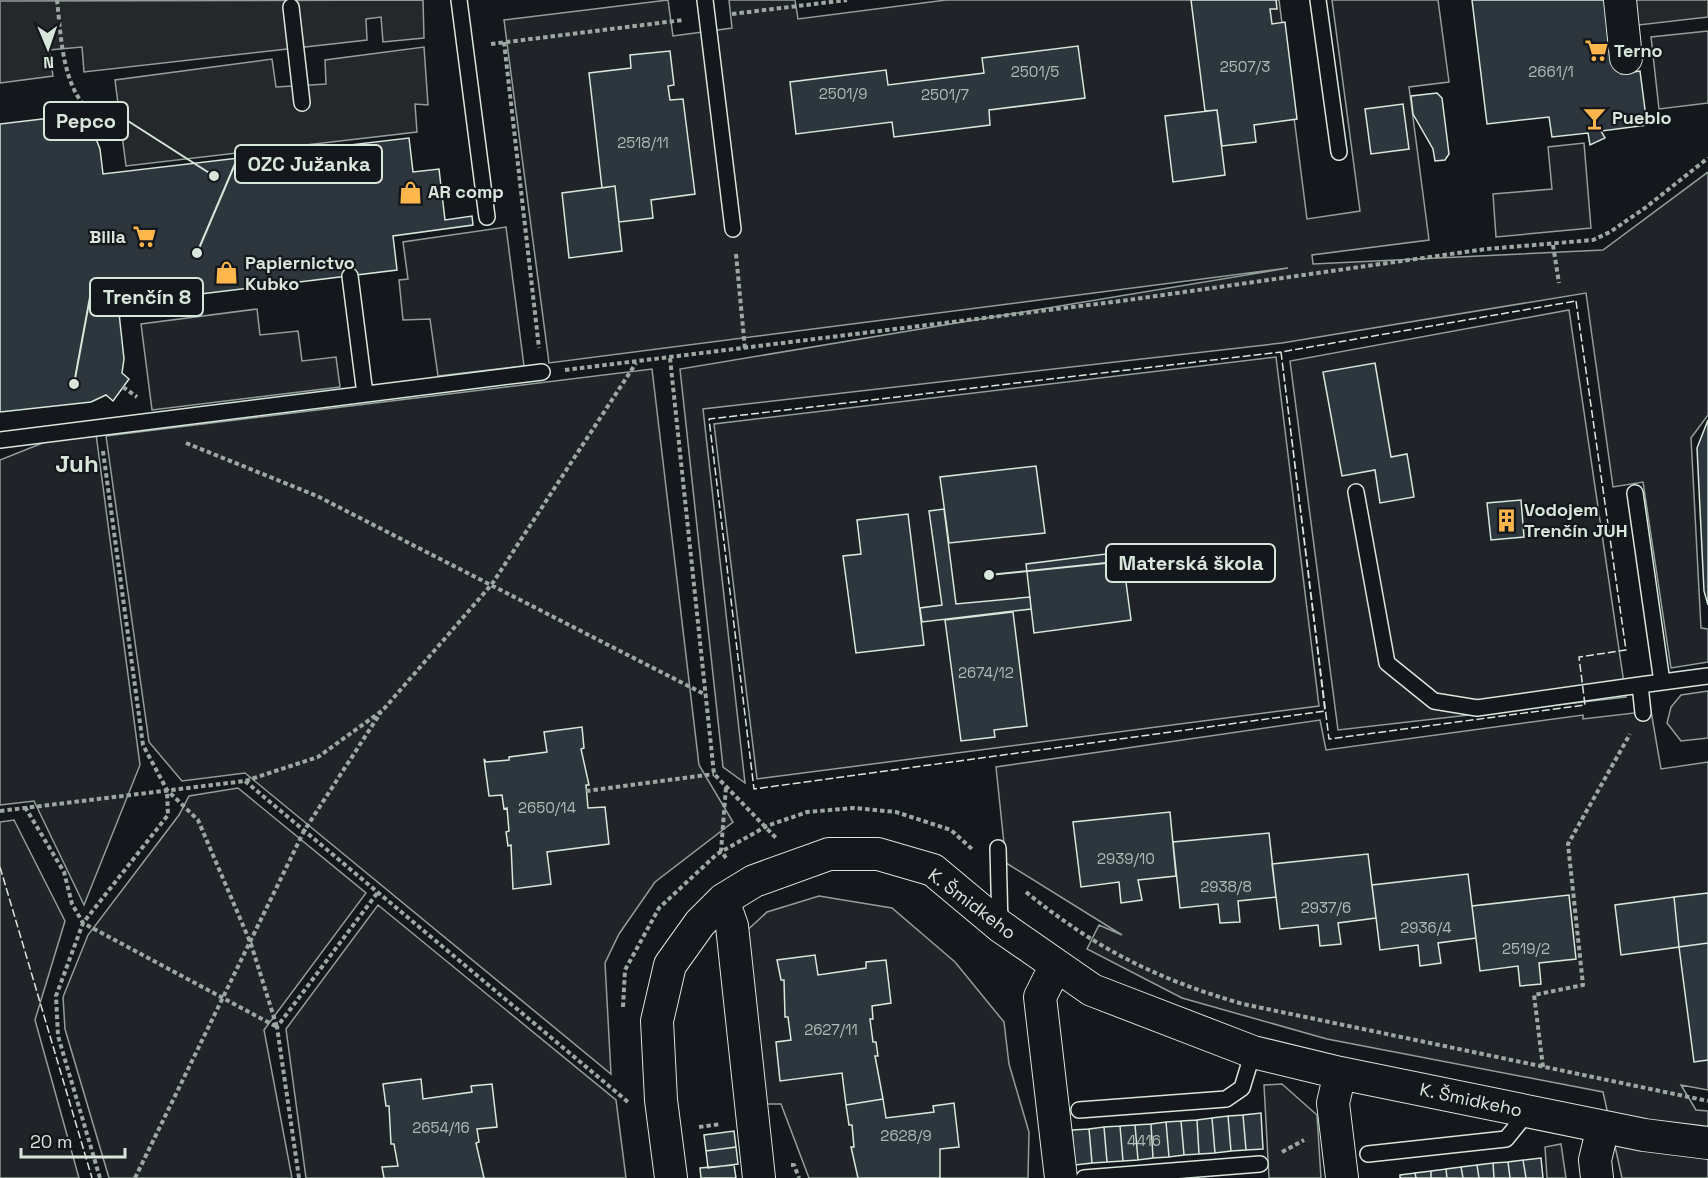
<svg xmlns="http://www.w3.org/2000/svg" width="1708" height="1178" viewBox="0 0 1708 1178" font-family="'Space Grotesk',sans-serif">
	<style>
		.green { fill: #202428; stroke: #939e99; stroke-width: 1.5 }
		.parking { fill: #24282b; stroke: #939e99; stroke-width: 1.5 }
		.building { fill: #2c363c; stroke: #d8e6dc; stroke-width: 1.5 }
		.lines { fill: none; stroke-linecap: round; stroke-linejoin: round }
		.service-casing { stroke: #d8e6dc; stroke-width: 18 }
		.minor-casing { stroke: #d8e6dc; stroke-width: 34 }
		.path { stroke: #9da8a2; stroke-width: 4; stroke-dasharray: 4.5 3; stroke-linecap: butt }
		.service { stroke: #14181c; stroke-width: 15 }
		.minor { stroke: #14181c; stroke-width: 32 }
		.fence { stroke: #d8e6dc; stroke-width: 1.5; stroke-dasharray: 8 3; stroke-linecap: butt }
		.labels { text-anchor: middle; stroke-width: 4.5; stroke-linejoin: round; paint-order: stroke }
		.number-label { font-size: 15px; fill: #adbab4 }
		.poi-label { font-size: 18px; font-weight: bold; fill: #d8e6dc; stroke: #14181c; text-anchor: start }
		.street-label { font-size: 18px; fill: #d8e6dc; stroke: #14181c }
		.district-label { font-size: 24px; font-weight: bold; fill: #d8e6dc; stroke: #14181c }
		.leader { fill: none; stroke: #d8e6dc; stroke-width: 2 }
		.callout-dot { fill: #d8e6dc; stroke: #14181c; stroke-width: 2 }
		.callout { fill: #14181c; stroke: #d8e6dc; stroke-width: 2 }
		.callout-label { font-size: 20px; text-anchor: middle; font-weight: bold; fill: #d8e6dc }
	</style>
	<rect width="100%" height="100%" fill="#14181c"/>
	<path class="green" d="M 668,0 L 673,36 L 732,28 L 729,0 L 795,0 L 798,19 L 946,0 L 1279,0 L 1307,219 L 1360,211 L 1332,0 L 1438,0 L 1449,82 L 1409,87 L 1429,240 L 1312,255 L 1313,264 L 1603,250 L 1708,172 L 1708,415 L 1691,438 L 1701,628 L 1708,629 L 1708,662 L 1671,668 L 1643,482 L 1613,487 L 1586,293 L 1282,343 L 703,409 L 745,783 L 723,767 L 680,369 L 1288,268 L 549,363 L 504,20 Z
		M 1708,31 L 1708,103 L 1659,109 L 1651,37 Z
		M 1584,143 L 1591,228 L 1496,237 L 1493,194 L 1552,189 L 1548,147 Z
		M 506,227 L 524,366 L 438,376 L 430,319 L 403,320 L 399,280 L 408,279 L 403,242 Z
		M 257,309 L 260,335 L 298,331 L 302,361 L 336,357 L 340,387 L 152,410 L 141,324 Z
		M 1569,310 L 1626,697 L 1338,730 L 1290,361 Z
		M 1276,357 L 1319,706 L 757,779 L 714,424 Z
		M 652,369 L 699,765 L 733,822 L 655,882 L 619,934 L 605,963 L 611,1074 L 245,773 L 182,781 L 149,742 L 106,436 Z
		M 96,434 L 140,765 L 84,905 L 34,801 L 0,805 L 0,460 L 50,440 Z
		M 1708,691 L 1708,738 L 1681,741 L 1667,723 L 1671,707 L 1681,695 Z
		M 1651,711 L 1661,769 L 1708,762 L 1708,1090 L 1681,1085 L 1696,1110 L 1708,1111 L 1708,1178 L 1622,1178 L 1603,1092 L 1327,1039 L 1182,998 L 1087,949 L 1099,925 L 1122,935 L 1006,863 L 996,767 L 1320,720 L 1326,750 L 1583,715 L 1583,719 Z
		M 238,788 L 366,893 L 264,1030 L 292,1178 L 109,1178 L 65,1029 L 63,997 L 88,935 L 179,815 L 189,796 Z
		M 14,820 L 65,921 L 35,1020 L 79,1178 L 0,1178 L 0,822 Z
		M 819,896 L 892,908 L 955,962 L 1004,1022 L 1009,1064 L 1029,1132 L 1028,1178 L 809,1178 L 781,1104 L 765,1104 L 741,936 L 767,912 Z
		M 378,905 L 616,1100 L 626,1178 L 306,1178 L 286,1029 Z
		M 1282,1084 L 1317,1115 L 1321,1178 L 1269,1178 L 1264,1085 Z
		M 1561,1144 L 1566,1178 L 1547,1178 L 1545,1147 Z"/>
	<path class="parking" d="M 423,0 L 424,38 L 383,42 L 381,17 L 366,19 L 367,40 L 84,72 L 82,47 L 49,50 L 53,76 L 0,83 L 0,1 Z
		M 1627,0 L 1708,0 L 1708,17 L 1630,26 Z
		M 424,47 L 428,105 L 415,104 L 417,132 L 126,166 L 115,80 L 272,59 L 276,87 L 326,84 L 325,60 Z"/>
	<path class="building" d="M 1191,0 L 1276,0 L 1277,9 L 1270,9 L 1272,24 L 1285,22 L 1297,119 L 1254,125 L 1256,142 L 1222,146 L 1217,110 L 1205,111 Z
		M 1472,0 L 1612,0 L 1621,74 L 1640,71 L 1647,125 L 1601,131 L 1605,138 L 1590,145 L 1588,133 L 1552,137 L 1549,117 L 1487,124 Z
		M 1078,46 L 1085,98 L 989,110 L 990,125 L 894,137 L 892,122 L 796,134 L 790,82 L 886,70 L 888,85 L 984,73 L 982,58 Z
		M 670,51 L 674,85 L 668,86 L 670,100 L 683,99 L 695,194 L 651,200 L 653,218 L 619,222 L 615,186 L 602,188 L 589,73 L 631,68 L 630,55 Z
		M 1437,93 L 1442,98 L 1449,154 L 1445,160 L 1435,161 L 1433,149 L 1413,114 L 1411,96 Z
		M 1403,104 L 1409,149 L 1371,154 L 1365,109 Z
		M 1217,110 L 1225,175 L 1173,182 L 1165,116 Z
		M 80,112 L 101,128 L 95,136 L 100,149 L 103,174 L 409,138 L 413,172 L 439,169 L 445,220 L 472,216 L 473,225 L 393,236 L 397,270 L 118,304 L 124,359 L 122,373 L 129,379 L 113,401 L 106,395 L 91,402 L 0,412 L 0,124 L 59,117 L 74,120 Z
		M 615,186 L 622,251 L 569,258 L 562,193 Z
		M 1375,363 L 1391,457 L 1407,454 L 1414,497 L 1380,503 L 1375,470 L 1342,476 L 1323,372 Z
		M 1708,420 L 1708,605 L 1704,591 L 1697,448 Z
		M 1036,466 L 1045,533 L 949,543 L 940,477 Z
		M 1521,500 L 1524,537 L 1491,540 L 1487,503 Z
		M 944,509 L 956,604 L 1030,597 L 1031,609 L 922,622 L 920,608 L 942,605 L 929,511 Z
		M 908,514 L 924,645 L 856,653 L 843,556 L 861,554 L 857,520 Z
		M 1122,552 L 1131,620 L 1034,633 L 1026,564 Z
		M 1013,612 L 1027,726 L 994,730 L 995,737 L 961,741 L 945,620 Z
		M 582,727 L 584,748 L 581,749 L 589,785 L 586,785 L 588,808 L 605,807 L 609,844 L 547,852 L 551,884 L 513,889 L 511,845 L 508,846 L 506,832 L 509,831 L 507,808 L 504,809 L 502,795 L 489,796 L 484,759 L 486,762 L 509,760 L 509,757 L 547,752 L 544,732 Z
		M 1170,812 L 1176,876 L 1138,880 L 1142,900 L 1121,903 L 1119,882 L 1081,887 L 1073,822 Z
		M 1269,833 L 1276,897 L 1238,901 L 1240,922 L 1220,923 L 1218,904 L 1180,908 L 1173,842 Z
		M 1368,854 L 1376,918 L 1338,923 L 1341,944 L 1320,946 L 1318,925 L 1280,929 L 1272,864 Z
		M 1468,874 L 1476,938 L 1438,943 L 1441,963 L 1420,966 L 1418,945 L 1380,950 L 1372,885 Z
		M 1708,893 L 1708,943 L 1679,947 L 1674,897 Z
		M 1569,895 L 1576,959 L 1539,963 L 1541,984 L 1520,986 L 1518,966 L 1480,971 L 1472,906 Z
		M 1674,897 L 1679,947 L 1621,955 L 1615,905 Z
		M 1708,943 L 1708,1060 L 1694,1062 L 1679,947 Z
		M 815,955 L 818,975 L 866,968 L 866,962 L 886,960 L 891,1003 L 872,1006 L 873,1019 L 870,1019 L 873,1042 L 876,1042 L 878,1056 L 875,1056 L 883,1099 L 846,1105 L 842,1073 L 780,1081 L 776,1042 L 791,1040 L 788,1017 L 785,1017 L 784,980 L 781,980 L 777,960 Z
		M 421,1079 L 423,1099 L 472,1092 L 471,1086 L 492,1084 L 497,1127 L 477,1129 L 479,1142 L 476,1143 L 484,1178 L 384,1178 L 382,1167 L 398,1166 L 394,1144 L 391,1144 L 389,1106 L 386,1106 L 383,1084 Z
		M 883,1099 L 886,1118 L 934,1112 L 933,1106 L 954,1103 L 959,1147 L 940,1149 L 940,1178 L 858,1178 L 851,1147 L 854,1147 L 852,1125 L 849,1125 L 846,1105 Z
		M 1261,1113 L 1263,1149 L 1246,1150 L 1243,1115 Z
		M 1243,1115 L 1246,1150 L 1231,1151 L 1228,1116 Z
		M 1228,1116 L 1231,1151 L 1215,1153 L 1212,1118 Z
		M 1212,1118 L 1215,1153 L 1199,1154 L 1197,1120 Z
		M 1197,1120 L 1199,1154 L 1184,1155 L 1181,1121 Z
		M 1181,1121 L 1184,1155 L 1169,1157 L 1166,1122 Z
		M 1166,1122 L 1169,1157 L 1153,1158 L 1151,1124 Z
		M 1151,1124 L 1153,1158 L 1138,1160 L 1135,1125 Z
		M 1135,1125 L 1138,1160 L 1123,1161 L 1120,1126 Z
		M 1120,1126 L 1123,1161 L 1107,1162 L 1104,1127 Z
		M 1104,1127 L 1107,1162 L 1092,1163 L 1089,1129 Z
		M 1089,1129 L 1092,1163 L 1075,1165 L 1072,1130 Z
		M 734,1131 L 736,1147 L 706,1151 L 704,1135 Z
		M 736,1147 L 738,1164 L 708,1168 L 706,1151 Z
		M 1541,1158 L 1543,1178 L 1526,1178 L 1523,1160 Z
		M 1523,1160 L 1526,1178 L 1510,1178 L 1508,1162 Z
		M 1508,1162 L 1510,1178 L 1494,1178 L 1493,1163 Z
		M 1493,1163 L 1494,1178 L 1479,1178 L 1477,1165 Z
		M 734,1165 L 736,1178 L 701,1178 L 700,1168 Z
		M 1477,1165 L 1479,1178 L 1463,1178 L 1461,1167 Z
		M 1461,1167 L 1463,1178 L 1447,1178 L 1446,1169 Z
		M 1446,1169 L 1447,1178 L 1431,1178 L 1431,1171 Z
		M 1431,1171 L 1431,1178 L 1416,1178 L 1415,1173 Z
		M 1415,1173 L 1416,1178 L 1400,1178 L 1400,1175 Z"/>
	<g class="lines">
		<defs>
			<path id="service" d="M 459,0 L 487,217
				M 705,0 L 733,229
				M 1318,0 L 1339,152
				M 291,7 L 302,103
				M 350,276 L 365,394
				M 0,440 L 542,372
				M 1356,492 L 1387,663 L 1434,701 L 1477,708 L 1640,685
				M 1635,493 L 1662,682
				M 1643,713 L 1640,685 L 1708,676
				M 998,848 L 1000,926
				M 1079,1110 L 1226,1099 L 1242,1088 L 1253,1052
				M 1368,1154 L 1506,1139 L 1528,1112
				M 1084,1178 L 1260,1164"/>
			<path id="minor" d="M 1620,0 L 1626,58
				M 723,900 L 732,926 L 759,1178
				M 1056,965 L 1040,997 L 1061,1178
				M 1340,1073 L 1333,1103 L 1342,1178
				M 671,1178 L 661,1100 L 657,1021 L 670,965 L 700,923 L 723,900 L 754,881 L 829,854 L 878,854 L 933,870 L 1000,926 L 1092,990 L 1253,1052 L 1340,1073 L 1644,1135 L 1708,1143
				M 1597,1178 L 1595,1160 L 1603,1127"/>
		</defs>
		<use href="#service" class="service-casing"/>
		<use href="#minor" class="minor-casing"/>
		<path class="path" d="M 57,0 C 62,43 62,118 120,123
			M 732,14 L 847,0
			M 504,42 L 539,348
			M 491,44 L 683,20
			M 1553,245 L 1559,283
			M 736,254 L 745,349
			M 670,358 L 714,774 L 776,838
			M 565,370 L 1121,301 L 1486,249 L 1593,240 L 1610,232 L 1645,208 L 1708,158
			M 123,387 L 137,397
			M 186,443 L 317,496 L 706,695
			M 103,451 L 143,745 L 167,790 L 198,820 L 251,944 L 277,1027
			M 245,781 L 628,1102
			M 586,791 L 714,774
			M 25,807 L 64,872 L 72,904 L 83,923 L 277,1027
			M 0,811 L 245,781 L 318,757 L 383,710 L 492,584 L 636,363
			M 726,858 L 721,851 L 726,787
			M 1026,892 C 1095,948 1156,979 1243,1004 L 1708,1101
			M 623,1007 L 625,970 L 659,908 L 717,854 L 767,826 L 807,812 L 854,808 L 896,812 L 951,830 L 973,850
			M 1543,1067 L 1534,995 L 1583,985 L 1568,844 L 1630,734
			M 699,1127 L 721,1124
			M 1282,1152 L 1304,1140
			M 791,1165 L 794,1165 L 799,1178
			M 100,1178 L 58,1036 L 56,996 L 83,923 L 168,815 L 167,791
			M 135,1178 L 304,831 L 381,712
			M 299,1178 L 277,1027 L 378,892"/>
		<use href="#service" class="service"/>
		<use href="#minor" class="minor"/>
		<path class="fence" d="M 1576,301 L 1626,650 L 1579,657 L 1585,705 L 1329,739 L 1281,352 Z
			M 1281,352 L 1325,711 L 754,789 L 709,419 Z
			M 0,867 L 92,1178"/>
	</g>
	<defs>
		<symbol id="supermarket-bare" viewBox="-9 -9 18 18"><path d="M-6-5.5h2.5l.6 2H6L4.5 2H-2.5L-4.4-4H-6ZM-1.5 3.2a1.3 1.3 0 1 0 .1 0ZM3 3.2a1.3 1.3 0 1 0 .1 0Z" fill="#ffb74d" stroke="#14181c" stroke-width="2.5" paint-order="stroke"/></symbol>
		<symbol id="bar-bare" viewBox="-9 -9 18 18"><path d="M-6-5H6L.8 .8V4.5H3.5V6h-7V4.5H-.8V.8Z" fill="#ffb74d" stroke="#14181c" stroke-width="2.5" paint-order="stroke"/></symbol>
		<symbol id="shop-bare" viewBox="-9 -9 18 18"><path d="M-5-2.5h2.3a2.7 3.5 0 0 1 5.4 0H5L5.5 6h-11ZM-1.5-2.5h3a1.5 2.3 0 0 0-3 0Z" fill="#ffb74d" stroke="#14181c" stroke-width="2.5" paint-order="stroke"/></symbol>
		<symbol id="building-bare" viewBox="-9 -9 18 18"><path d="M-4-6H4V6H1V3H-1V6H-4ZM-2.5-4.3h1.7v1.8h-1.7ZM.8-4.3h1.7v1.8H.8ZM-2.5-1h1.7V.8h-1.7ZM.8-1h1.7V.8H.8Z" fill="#ffb74d" stroke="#14181c" stroke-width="2.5" paint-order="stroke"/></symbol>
	</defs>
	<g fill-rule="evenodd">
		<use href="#supermarket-bare" x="1580" y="34" width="33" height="33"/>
		<use href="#bar-bare" x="1578" y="102" width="33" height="33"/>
		<use href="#shop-bare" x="394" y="176" width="33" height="33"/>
		<use href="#supermarket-bare" x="128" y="220" width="33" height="33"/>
		<use href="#shop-bare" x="210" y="256" width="33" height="33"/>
		<use href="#building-bare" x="1490" y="504" width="33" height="33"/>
	</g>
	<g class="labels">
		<g class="number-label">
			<text x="1245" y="72">2507/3</text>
			<text x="1035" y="77">2501/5</text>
			<text x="1551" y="77">2661/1</text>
			<text x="843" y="99">2501/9</text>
			<text x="945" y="100">2501/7</text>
			<text x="643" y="148">2518/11</text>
			<text x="986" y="678">2674/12</text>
			<text x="547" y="813">2650/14</text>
			<text x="1126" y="864">2939/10</text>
			<text x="1226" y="892">2938/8</text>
			<text x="1326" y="913">2937/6</text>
			<text x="1426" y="933">2936/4</text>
			<text x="1526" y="954">2519/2</text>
			<text x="831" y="1035">2627/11</text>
			<text x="441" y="1133">2654/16</text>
			<text x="906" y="1141">2628/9</text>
			<text x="1144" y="1146">4416</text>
		</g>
		<g class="poi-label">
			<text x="1614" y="57">Terno</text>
			<text x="1612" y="124">Pueblo</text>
			<text x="428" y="198">AR comp</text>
			<text x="126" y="243" text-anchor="end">Billa</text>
			<text x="245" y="269">Papiernictvo<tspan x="245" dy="21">Kubko</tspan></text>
			<text x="1524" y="516">Vodojem<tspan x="1524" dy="21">Trenčín JUH</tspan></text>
		</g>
		<g class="street-label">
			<text transform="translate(972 904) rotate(37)" y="6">K. Šmidkeho</text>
			<text transform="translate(1471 1100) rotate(12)" y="6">K. Šmidkeho</text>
		</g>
		<g class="district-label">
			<text x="77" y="472">Juh</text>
		</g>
	</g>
	<path class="leader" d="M214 176L128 121M197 253L235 164M74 384L90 297M989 575L1106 563"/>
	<g class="callout-dot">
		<circle cx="214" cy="176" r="6"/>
		<circle cx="197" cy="253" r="6"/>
		<circle cx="74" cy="384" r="6"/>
		<circle cx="989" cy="575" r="6"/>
	</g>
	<g class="callout">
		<rect x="44" y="102" width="84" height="38" rx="6"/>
		<rect x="235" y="145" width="147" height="38" rx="6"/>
		<rect x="90" y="278" width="113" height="38" rx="6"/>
		<rect x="1106" y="544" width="169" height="38" rx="6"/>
	</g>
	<g class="callout-label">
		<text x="86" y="128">Pepco</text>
		<text x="309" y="171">OZC Južanka</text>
		<text x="147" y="304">Trenčín 8</text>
		<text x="1191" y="570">Materská škola</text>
	</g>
	<g transform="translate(48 48) rotate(178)" stroke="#14181c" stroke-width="4.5" paint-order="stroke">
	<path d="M0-4.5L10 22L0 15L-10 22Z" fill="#d8e6dc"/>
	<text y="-9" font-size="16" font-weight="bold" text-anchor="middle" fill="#d8e6dc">N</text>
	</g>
	<path d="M21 1148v9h104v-9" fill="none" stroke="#d8e6dc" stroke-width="3"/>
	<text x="30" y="1148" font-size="18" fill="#d8e6dc" stroke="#14181c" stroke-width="4.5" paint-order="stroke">20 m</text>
</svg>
